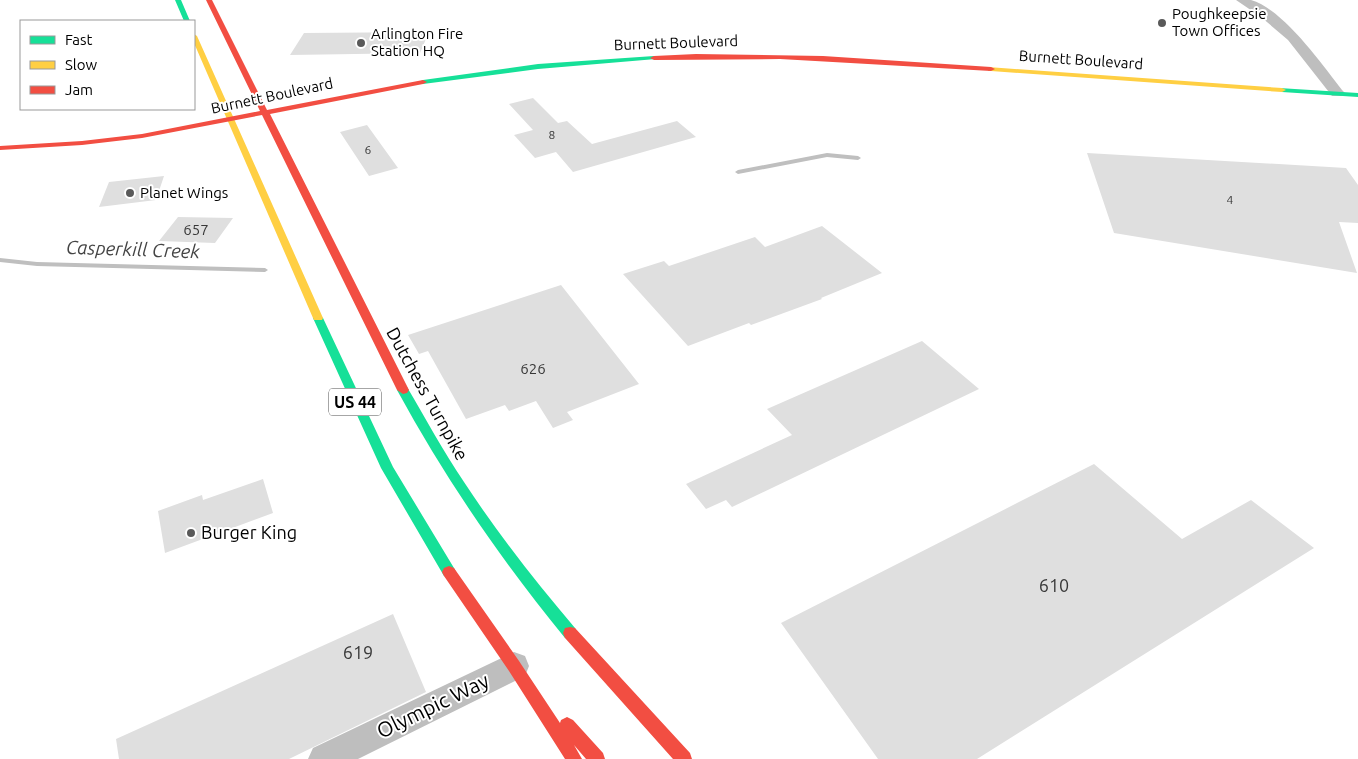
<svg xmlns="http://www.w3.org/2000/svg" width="1358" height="759" viewBox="0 0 1358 759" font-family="Ubuntu,sans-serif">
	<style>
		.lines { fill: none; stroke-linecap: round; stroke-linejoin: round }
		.stream { fill: #bfbfbf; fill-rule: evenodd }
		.building { fill: #dfdfdf }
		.street { fill: #bebebe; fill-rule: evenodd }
		.fast { fill: #16e098; fill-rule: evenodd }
		.slow { fill: #ffcf43; fill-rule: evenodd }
		.jam { fill: #f24e42; fill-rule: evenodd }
		.poi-dot { fill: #595959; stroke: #fff; stroke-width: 2 }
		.labels { text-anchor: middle; stroke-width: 4; stroke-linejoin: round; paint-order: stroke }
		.far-number-label { font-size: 12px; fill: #383838 }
		.far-poi-label { font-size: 15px; fill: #000; stroke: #fff; text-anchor: start }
		.far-street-label { font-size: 15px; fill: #000; stroke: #fff }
		.number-label { font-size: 15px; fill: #383838 }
		.shield { fill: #fff; stroke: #4c4c4c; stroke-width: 1 }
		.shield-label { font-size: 16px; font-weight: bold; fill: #000 }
		.street-label { font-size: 18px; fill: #000; stroke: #fff }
		.poi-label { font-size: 18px; fill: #000; stroke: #fff; text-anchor: start }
		.near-number-label { font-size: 18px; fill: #383838 }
		.water-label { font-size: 19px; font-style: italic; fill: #444; stroke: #fff }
		.near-street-label { font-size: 21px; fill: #000; stroke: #fff }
	</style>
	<rect width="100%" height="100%" fill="#fff"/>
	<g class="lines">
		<path class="stream" d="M 827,153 L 858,156 L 861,158 L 858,160 L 827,157 L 738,174 L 735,172 L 738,170 Z
			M 0,258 L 37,262 L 265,268 L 268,270 L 265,272 L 37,266 L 0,262 Z"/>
	</g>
	<path class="building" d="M 429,32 L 420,53 L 290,55 L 304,33 Z
		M 533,98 L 558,123 L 567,121 L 592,144 L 677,121 L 696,137 L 573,172 L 556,152 L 535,158 L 514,135 L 533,130 L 509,104 Z
		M 367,125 L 398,168 L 369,176 L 340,132 Z
		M 1087,153 L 1346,168 L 1358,185 L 1358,223 L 1339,222 L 1357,273 L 1114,233 Z
		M 164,176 L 156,200 L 99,207 L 109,182 Z
		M 178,217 L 233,218 L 215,243 L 159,241 Z
		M 822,226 L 882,273 L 821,298 L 822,299 L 751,325 L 749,323 L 688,346 L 623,274 L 664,261 L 669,266 L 755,237 L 765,247 Z
		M 561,285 L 639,384 L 567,412 L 573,420 L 553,428 L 536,401 L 509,411 L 505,405 L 466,419 L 428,351 L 419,354 L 408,335 Z
		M 922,341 L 979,389 L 732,507 L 726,500 L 706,509 L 686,484 L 792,435 L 767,409 Z
		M 1094,464 L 1182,539 L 1251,500 L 1314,548 L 977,759 L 878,759 L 781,623 Z
		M 263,479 L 273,513 L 165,553 L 158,511 L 202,495 L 203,500 Z
		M 393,614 L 426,692 L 289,759 L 119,759 L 116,739 Z"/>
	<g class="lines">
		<path class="street" d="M 1236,0 C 1240,0 1247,0 1251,0 C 1283,9 1322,64 1342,90 L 1345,93 L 1342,96 L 1332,96 L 1288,40 L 1261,17 Z
			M 514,652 L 525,656 L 529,666 L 525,676 L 358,759 L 308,759 L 313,748 Z"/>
		<path class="fast" d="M 175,0 L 181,0 L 190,21 L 184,21 Z
			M 654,56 L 656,57 L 656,59 L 538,69 L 423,84 L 419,82 L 423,80 L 538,64 Z
			M 1279,88 L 1358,93 L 1358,97 L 1282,92 L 1278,90 Z
			M 318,315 L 323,318 L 393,467 L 454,568 L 456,572 L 454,576 L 449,578 L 444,576 L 381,468 L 313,318 Z
			M 403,386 L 407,387 C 426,419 443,451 464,482 C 498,534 536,582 575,628 L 577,633 L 575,638 L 570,639 L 565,638 C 501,560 445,478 397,390 Z"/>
		<path class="slow" d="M 194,34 L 197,36 L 323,318 L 322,320 L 314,320 L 313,318 L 194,43 Z
			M 988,67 L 1282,88 L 1286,90 L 1282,92 L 991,71 L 988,71 Z"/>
		<path class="jam" d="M 206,0 L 212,0 L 267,110 L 423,80 L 427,82 L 423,84 L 270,114 L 409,390 L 407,393 L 403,394 L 397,390 L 262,115 L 142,138 L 82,145 L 0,150 L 0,146 L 82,141 L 142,134 L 260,111 Z
			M 696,54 L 823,56 L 991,67 L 995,69 L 991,71 L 780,59 L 654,60 L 650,58 L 654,56 Z
			M 449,566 L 454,568 L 519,661 L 560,723 L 561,720 L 567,717 L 573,720 L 603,753 L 605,759 L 586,759 L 574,745 L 582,759 L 565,759 L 509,671 L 444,576 L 442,572 L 444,568 Z
			M 570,627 L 575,628 L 690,753 L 692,759 L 673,759 L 565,638 L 563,633 L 565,628 Z"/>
	</g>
	<g class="poi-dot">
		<circle cx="1162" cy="23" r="5"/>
		<circle cx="361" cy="43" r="5"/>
		<circle cx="130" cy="193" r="5"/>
		<circle cx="191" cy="533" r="5"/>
	</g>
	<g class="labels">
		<g class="far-number-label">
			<text x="552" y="139">8</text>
			<text x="368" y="154">6</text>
			<text x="1230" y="204">4</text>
		</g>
		<g class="far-poi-label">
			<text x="1172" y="19">Poughkeepsie<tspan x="1172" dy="17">Town Offices</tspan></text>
			<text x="371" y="39">Arlington Fire<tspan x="371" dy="17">Station HQ</tspan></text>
			<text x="140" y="198">Planet Wings</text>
		</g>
		<g class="far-street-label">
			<text transform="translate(676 43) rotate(-2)" y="5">Burnett Boulevard</text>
			<text transform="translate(1081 60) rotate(4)" y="5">Burnett Boulevard</text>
			<text transform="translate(272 96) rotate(-12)" y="5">Burnett Boulevard</text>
		</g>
		<g class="number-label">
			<text x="196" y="235">657</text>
			<text x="533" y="374">626</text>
		</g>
		<rect class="shield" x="329" y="388.5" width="52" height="27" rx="4"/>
		<g class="shield-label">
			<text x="355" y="408">US 44</text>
		</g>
		<g class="street-label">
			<text transform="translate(427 394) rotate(61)" y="6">Dutchess Turnpike</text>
		</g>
		<g class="poi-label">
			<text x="201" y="539">Burger King</text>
		</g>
		<g class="near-number-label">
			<text x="1054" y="592">610</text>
			<text x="358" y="659">619</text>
		</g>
		<g class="water-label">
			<text transform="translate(133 249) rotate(2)" y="7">Casperkill Creek</text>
		</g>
		<g class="near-street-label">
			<text transform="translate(433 706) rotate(-26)" y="7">Olympic Way</text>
		</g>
	</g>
	<rect x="20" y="20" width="175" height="90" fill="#ffffff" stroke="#999999"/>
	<rect x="30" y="36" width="25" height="8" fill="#16e098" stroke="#999999"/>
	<text x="65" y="45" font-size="15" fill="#000000">Fast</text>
	<rect x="30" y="61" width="25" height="8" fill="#ffcf43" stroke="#999999"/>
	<text x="65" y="70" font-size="15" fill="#000000">Slow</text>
	<rect x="30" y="86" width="25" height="8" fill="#f24e42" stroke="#999999"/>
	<text x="65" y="95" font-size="15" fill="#000000">Jam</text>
</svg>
